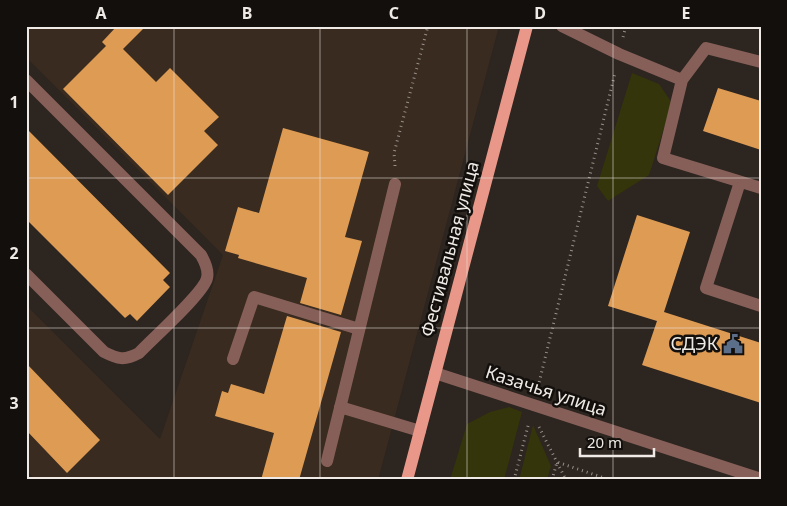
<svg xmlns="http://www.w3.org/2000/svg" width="787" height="506" viewBox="0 0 787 506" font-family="'Noto Sans',sans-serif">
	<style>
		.industrial { fill: #392b1f }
		.green { fill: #34350b }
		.building { fill: #de9b54 }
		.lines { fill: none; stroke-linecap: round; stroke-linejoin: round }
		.path { stroke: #97908b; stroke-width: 3; stroke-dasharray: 1 4; stroke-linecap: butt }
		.lane { stroke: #875f59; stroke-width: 12 }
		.street { stroke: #875f59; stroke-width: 12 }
		.primary { stroke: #e89789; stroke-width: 12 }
		.grid { fill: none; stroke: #efeae5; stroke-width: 1; stroke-opacity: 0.55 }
		.labels { text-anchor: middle; stroke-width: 5; stroke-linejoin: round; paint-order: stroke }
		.street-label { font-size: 18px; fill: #efeae5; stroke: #120f0c }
		.poi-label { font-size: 18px; fill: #efeae5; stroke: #120f0c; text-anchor: end }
		.neatline { fill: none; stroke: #efeae5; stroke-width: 2 }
		.grid-label { font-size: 16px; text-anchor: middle; font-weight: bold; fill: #efeae5 }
	</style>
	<rect width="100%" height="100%" fill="#2d251f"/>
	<path class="industrial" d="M 26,26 L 499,26 L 378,480 L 36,480 L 26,470 L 26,305 L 160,439 L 223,255 L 26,57 Z"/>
	<path class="green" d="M 632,73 L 659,84 L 672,103 L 649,175 L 608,201 L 597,186 Z
		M 509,407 L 522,412 L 504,480 L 450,480 L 467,424 L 490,412 Z
		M 533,425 L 551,466 L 547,480 L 519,480 Z"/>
	<path class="building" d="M 117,26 L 146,26 L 123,49 L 156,82 L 170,68 L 219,117 L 204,131 L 218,145 L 168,195 L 63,89 L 106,46 L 102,42 Z
		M 718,88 L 761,101 L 761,150 L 703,131 Z
		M 26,128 L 170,273 L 163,280 L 170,287 L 137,321 L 130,314 L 125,318 L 26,219 Z
		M 283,128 L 369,152 L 345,237 L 362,241 L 341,315 L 300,303 L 307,278 L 238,258 L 239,255 L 225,251 L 238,207 L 259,213 Z
		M 637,215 L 690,232 L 664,312 L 761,343 L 761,403 L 642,365 L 657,321 L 608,306 Z
		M 287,316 L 341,332 L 299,480 L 261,480 L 274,433 L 215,416 L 222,391 L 228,393 L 231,384 L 264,394 Z
		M 26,363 L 100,440 L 67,473 L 26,430 Z"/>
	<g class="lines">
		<path class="path" d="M 623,37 L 626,26
			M 395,166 L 394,153 L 428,26
			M 538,387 L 615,73
			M 539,427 L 566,480
			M 514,480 L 529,422
			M 552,480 L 557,462 L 610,480"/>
		<path class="lane" d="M 562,26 L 619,54 L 682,80 L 706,48 L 761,62
			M 26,80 L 201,255 C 205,262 209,270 207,278 C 204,293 152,339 139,353 C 124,361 118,359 104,352 L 26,274
			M 682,80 L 663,158 L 761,188
			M 740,182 L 706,288 L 761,306
			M 233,359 L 254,297 L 359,329
			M 340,407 L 420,431
			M 327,461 L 395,184"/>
		<path class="street" d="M 435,373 L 761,479"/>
		<path class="primary" d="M 407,480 L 527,26"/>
	</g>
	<path class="grid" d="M 174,26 L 174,480M 320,26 L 320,480M 467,26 L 467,480M 613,26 L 613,480M 26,178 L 761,178M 26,328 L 761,328"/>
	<defs>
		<symbol id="civic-bare" viewBox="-9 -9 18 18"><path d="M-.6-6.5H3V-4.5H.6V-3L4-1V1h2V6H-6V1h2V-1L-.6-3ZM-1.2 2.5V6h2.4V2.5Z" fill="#5c6f8a" stroke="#120f0c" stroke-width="2.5" paint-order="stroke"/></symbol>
	</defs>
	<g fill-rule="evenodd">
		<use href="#civic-bare" x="719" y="330" width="28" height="28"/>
	</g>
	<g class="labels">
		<g class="street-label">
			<text transform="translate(450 249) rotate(-75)" y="6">Фестивальная улица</text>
			<text transform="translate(546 391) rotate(18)" y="6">Казачья улица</text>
		</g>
		<g class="poi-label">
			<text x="718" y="350">СДЭК</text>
		</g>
	</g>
	<rect width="787" height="506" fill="none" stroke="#120f0c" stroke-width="55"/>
	<path d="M580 448v8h74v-8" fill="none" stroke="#efeae5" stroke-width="2.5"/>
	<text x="587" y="448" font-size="15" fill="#efeae5" stroke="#120f0c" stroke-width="4" paint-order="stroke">20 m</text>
	<rect x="28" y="28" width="732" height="450" class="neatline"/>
	<g class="grid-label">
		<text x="101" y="19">A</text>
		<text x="247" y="19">B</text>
		<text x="394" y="19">C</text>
		<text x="540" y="19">D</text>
		<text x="686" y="19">E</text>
		<text x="14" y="108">1</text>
		<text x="14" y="259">2</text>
		<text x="14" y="409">3</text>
	</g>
</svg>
